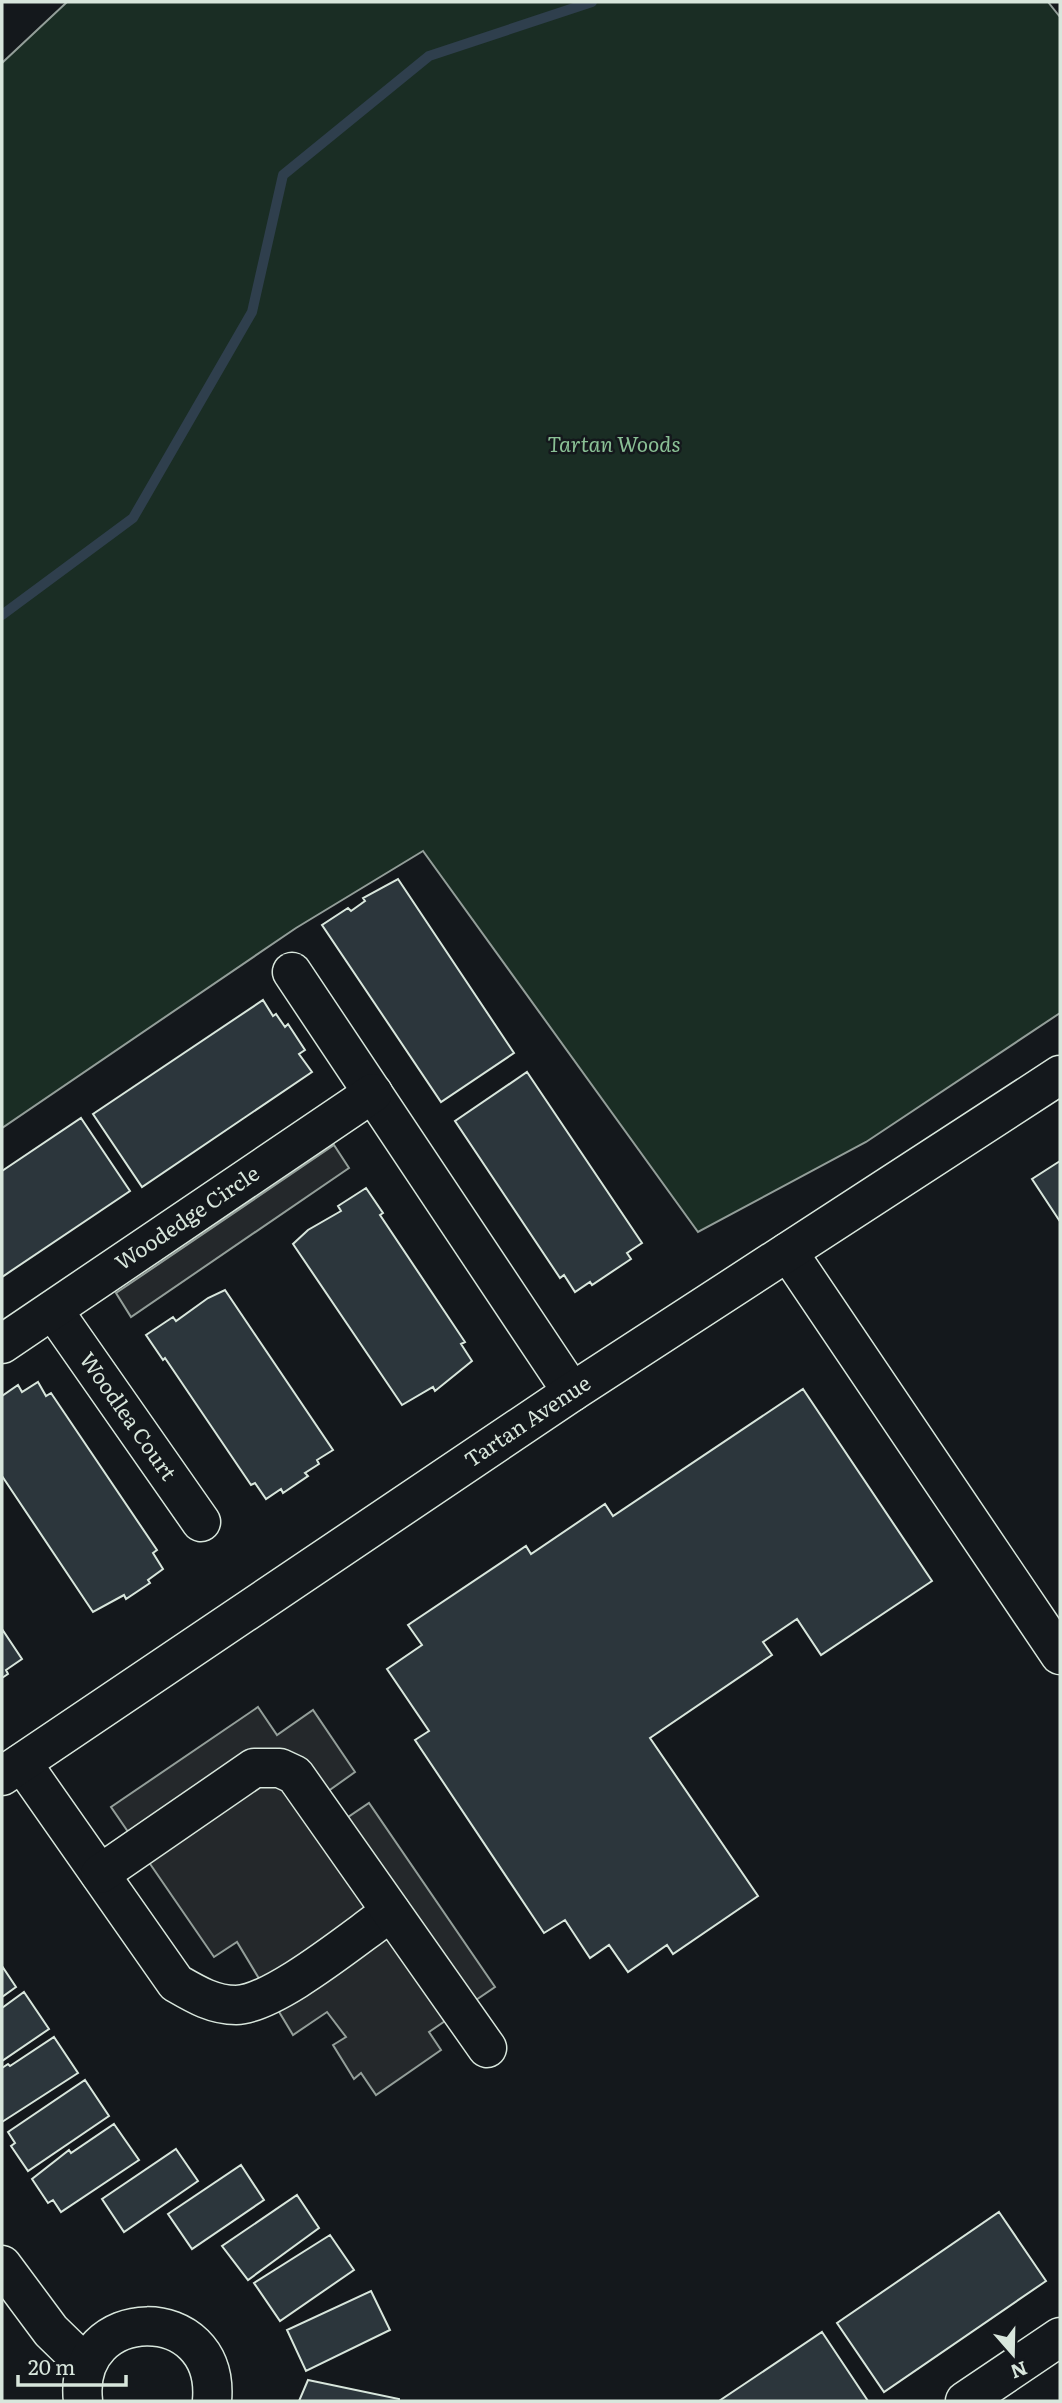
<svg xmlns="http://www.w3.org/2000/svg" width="1062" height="2403" viewBox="0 0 1062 2403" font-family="Literata,serif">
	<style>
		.green { fill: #1a2d24; stroke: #939e99; stroke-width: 2 }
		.parking { fill: #24282b; stroke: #939e99; stroke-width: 2 }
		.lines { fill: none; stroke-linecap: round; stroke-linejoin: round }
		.stream { stroke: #2f3f4d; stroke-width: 10 }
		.building { fill: #2c363c; stroke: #d8e6dc; stroke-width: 2 }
		.minor-casing { stroke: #d8e6dc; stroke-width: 41 }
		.minor { stroke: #14181c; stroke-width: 38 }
		.labels { text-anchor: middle; stroke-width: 5; stroke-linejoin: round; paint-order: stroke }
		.park-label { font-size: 21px; font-style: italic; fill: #8ac095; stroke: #14181c }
		.street-label { font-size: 21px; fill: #d8e6dc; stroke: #14181c }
	</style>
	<rect width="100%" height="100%" fill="#14181c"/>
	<path class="green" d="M 67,2 L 1048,2 L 1060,17 L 1060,1013 L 866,1142 L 698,1232 L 423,851 L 296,928 L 2,1128 L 2,63 Z"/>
	<path class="parking" d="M 334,1145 L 349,1168 L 131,1317 L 116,1293 Z
		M 258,1707 L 277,1735 L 313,1710 L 355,1772 L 327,1792 L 345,1819 L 369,1803 L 495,1987 L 429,2032 L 441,2050 L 376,2095 L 361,2073 L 354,2079 L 333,2045 L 346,2037 L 327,2012 L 293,2035 L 237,1942 L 214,1957 L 111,1807 Z"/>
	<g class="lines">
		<path class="stream" d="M 2,615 L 133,518 L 252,312 L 283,175 L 429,56 L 592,2"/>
	</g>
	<path class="building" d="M 398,879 L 514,1053 L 441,1102 L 322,925 L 348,908 L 351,911 L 365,901 L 363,898 Z
		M 263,1000 L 273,1016 L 276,1014 L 285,1027 L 288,1024 L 305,1050 L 299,1054 L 312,1072 L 142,1187 L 93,1114 Z
		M 527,1072 L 642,1243 L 627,1253 L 631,1259 L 592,1285 L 590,1282 L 575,1292 L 564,1275 L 560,1278 L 455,1121 Z
		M 81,1118 L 130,1191 L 2,1277 L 2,1171 Z
		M 1060,1161 L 1060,1219 L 1059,1220 L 1032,1179 Z
		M 366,1188 L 383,1213 L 380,1215 L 465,1342 L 461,1344 L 472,1361 L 435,1391 L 433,1387 L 402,1405 L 293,1244 L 308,1230 L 341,1211 L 338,1206 Z
		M 225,1290 L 333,1450 L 317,1460 L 319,1464 L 305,1473 L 308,1476 L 283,1493 L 281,1489 L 266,1499 L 255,1483 L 251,1485 L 165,1358 L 163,1360 L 146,1335 L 173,1317 L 176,1321 L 208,1298 Z
		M 38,1382 L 46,1396 L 51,1393 L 157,1550 L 153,1553 L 163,1569 L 148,1580 L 150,1583 L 126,1599 L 124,1595 L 93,1612 L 2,1476 L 2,1396 L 18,1385 L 22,1392 Z
		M 803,1389 L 932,1581 L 821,1655 L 797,1619 L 763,1642 L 772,1655 L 650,1738 L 758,1896 L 673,1954 L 667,1945 L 628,1972 L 609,1945 L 590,1958 L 565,1920 L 544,1933 L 415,1740 L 429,1731 L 387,1669 L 422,1645 L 408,1625 L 526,1546 L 531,1554 L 605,1504 L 613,1516 Z
		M 2,1629 L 22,1659 L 6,1670 L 8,1674 L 2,1678 Z
		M 2,1966 L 16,1987 L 2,1997 Z
		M 24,1992 L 49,2029 L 2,2061 L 2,2008 Z
		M 54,2037 L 78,2073 L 2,2122 L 2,2068 L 8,2064 L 10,2066 Z
		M 85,2080 L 109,2116 L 28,2171 L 11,2146 L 15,2143 L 8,2132 Z
		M 114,2124 L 139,2160 L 61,2212 L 53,2200 L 48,2203 L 32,2179 L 69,2150 L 71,2153 Z
		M 176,2149 L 198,2181 L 124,2232 L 102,2199 Z
		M 241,2165 L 264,2200 L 192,2249 L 168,2214 Z
		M 297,2195 L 319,2228 L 248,2280 L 222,2246 Z
		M 999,2212 L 1046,2281 L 884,2392 L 837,2323 Z
		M 330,2235 L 354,2270 L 280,2321 L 254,2283 Z
		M 371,2291 L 390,2330 L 306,2371 L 287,2330 Z
		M 822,2332 L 868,2401 L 719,2401 Z
		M 308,2380 L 399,2399 L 399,2401 L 299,2401 Z"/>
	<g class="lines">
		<defs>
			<g id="minor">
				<path d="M 292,972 L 572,1392"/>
				<path d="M 788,1252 L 1060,1655"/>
				<path id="s1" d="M 53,1310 L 201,1522"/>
				<path id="s2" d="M 2,1344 L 373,1093"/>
				<path d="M 22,1763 L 176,1983 C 195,1994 213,2005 236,2005 C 275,2004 356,1936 391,1912"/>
				<path id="s3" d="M 2,1776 L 572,1392 L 1060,1075"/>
				<path d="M 100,1874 L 254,1768 L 280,1768 L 295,1775 L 487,2048"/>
				<path d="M 2,2265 L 51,2331 L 86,2365"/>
				<path d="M 83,2401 C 72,2303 221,2300 212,2401"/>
				<path d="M 965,2401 L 1060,2337"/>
			</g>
		</defs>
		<use href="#minor" class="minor-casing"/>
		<use href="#minor" class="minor"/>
	</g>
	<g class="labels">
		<g class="park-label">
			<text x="614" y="452">Tartan Woods</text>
		</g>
		<g class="street-label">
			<text dy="7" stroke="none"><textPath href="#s2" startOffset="224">Woodedge Circle</textPath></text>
			<text dy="7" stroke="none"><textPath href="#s1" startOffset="130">Woodlea Court</textPath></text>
			<text dy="7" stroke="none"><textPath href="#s3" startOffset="634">Tartan Avenue</textPath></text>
		</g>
	</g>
	<rect width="1062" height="2403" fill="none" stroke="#d8e6dc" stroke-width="7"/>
	<g transform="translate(1013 2354) rotate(160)" stroke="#14181c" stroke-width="5" paint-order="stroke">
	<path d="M0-5L12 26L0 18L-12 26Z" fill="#d8e6dc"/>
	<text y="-10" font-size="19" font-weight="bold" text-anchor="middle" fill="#d8e6dc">N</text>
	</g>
	<path d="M18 2375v10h108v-10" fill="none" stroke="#d8e6dc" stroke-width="3.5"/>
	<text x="28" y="2375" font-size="21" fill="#d8e6dc" stroke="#14181c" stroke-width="5" paint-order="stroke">20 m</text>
</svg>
